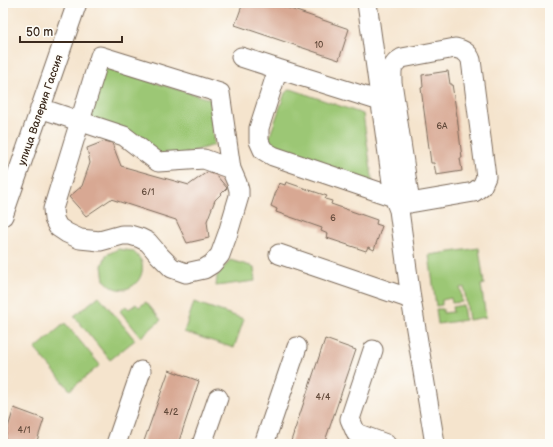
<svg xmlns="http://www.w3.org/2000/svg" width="553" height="447" viewBox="0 0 553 447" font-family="'Balsamiq Sans',sans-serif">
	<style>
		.green { fill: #9cc774; stroke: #6c7849 }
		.building { fill: #d8a893 }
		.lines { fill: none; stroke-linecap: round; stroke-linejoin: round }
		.minor-casing { stroke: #7c6b5b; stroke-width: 21 }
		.minor { stroke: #fff; stroke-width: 19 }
		.labels { text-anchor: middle; stroke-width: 3; stroke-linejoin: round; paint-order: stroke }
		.number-label { font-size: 9px; fill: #624a3b }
		.street-label { font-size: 11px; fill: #3b2a1e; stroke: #fdfcf7 }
	</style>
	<rect width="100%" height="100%" fill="#fdfcf7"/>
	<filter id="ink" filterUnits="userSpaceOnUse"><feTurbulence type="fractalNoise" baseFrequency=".025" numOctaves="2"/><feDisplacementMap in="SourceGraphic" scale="8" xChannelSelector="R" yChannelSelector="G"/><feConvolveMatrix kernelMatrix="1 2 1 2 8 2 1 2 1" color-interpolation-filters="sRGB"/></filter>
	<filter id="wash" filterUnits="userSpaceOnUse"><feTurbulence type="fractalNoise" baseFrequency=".012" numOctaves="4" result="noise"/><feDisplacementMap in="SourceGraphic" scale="16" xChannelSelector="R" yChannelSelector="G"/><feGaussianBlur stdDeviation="0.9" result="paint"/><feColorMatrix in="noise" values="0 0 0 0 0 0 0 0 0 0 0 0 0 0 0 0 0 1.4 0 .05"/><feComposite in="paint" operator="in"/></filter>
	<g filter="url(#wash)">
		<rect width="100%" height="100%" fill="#f5e4cd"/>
		<path class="green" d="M 102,67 L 210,99 L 214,145 L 158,162 L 86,116 Z
			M 291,89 L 363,114 L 373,184 L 269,148 L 267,144 L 285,93 Z
			M 479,248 L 484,284 L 481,285 L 486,317 L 469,320 L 464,287 L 460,288 L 462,302 L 452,303 L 451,298 L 442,300 L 442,305 L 436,306 L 429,255 Z
			M 118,249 L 133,251 C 136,255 142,259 142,264 C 145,279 130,294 114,288 C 111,287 107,282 104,280 L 102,266 L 106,255 Z
			M 230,260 L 254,267 L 255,281 L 216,286 L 217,276 Z
			M 99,296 L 135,340 L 110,360 L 74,316 Z
			M 146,302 L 161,320 L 141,337 L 120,311 L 126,306 L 129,309 L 136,304 L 139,307 Z
			M 194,302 L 244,319 L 234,348 L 184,332 Z
			M 463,305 L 465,320 L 438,324 L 436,309 L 443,309 L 443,313 L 453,312 L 452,307 Z
			M 65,323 L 100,365 L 70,390 L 35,349 Z"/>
		<g id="blocks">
			<path class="building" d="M 243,3 L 273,3 L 349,29 L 339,60 L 235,25 Z
				M 448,71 L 450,84 L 452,84 L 457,116 L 462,158 L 460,158 L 462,171 L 436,175 L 434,163 L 431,163 L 421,88 L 423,87 L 422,75 Z
				M 105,141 L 112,143 L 121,166 L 189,185 L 207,172 L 216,175 L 227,188 L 215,200 L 207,221 L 209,238 L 187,243 L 176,220 L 111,199 L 86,216 L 69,197 L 82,186 L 90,163 L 87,148 Z
				M 286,182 L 327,196 L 325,199 L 332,201 L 331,204 L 377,220 L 376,224 L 382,226 L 374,250 L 368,247 L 366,251 L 327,238 L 328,234 L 321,231 L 322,228 L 276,212 L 277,209 L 271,206 L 279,183 L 285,185 Z
				M 325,339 L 356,350 L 324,444 L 290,444 Z
				M 169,370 L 199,381 L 178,444 L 143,444 Z
				M 14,408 L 44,419 L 36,444 L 3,444 Z"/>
		</g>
	</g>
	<g filter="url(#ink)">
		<use href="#blocks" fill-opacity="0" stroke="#7c6b5b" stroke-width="1"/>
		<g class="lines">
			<defs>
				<path id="minor" d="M 367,3 L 394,197 L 399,210 L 411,299 L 435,444
					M 241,57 L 278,69 L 259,128 L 259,141 L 263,150 L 273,156 L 394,197
					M 278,69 L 380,101
					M 40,108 L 124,136 L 158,162 L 204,159 L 231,169 L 237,183 L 239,190 L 239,196 L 228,233 L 220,255 L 212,264 L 204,269 L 186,273 L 172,268 L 159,255 L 148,242 L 140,238 L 130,235 L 122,235 L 100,241 L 80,239 L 67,233 L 58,227 L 54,219 L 53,209 L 100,56 L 220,93 L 231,169
					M 398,205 L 474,192 L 482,186 L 486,177 L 471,60 C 468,52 463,50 455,48 L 402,58 C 390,65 392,70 392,82 L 410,203
					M 3,216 L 77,3
					M 279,254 L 411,299
					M 373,350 L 350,419 L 356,433 L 386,444
					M 116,444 L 141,371
					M 202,444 L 218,398
					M 264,444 L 297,347"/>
			</defs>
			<use href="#minor" class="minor-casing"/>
			<use href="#minor" class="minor"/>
		</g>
	</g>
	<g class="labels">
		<g class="number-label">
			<text x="319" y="48">10</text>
			<text x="442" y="129">6А</text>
			<text x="148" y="195">6/1</text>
			<text x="333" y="221">6</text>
			<text x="323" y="400">4/4</text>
			<text x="171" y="415">4/2</text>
			<text x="24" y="433">4/1</text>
		</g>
		<g class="street-label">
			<text transform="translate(40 110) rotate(-71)" y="4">улица Валерия Гассия</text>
		</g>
	</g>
	<rect width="553" height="447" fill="none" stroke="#fdfcf7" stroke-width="16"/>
	<path d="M20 36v6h102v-6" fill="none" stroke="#3b2a1e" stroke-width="2"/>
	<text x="26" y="36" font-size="12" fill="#3b2a1e" stroke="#fdfcf7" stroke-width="3" paint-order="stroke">50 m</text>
</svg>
